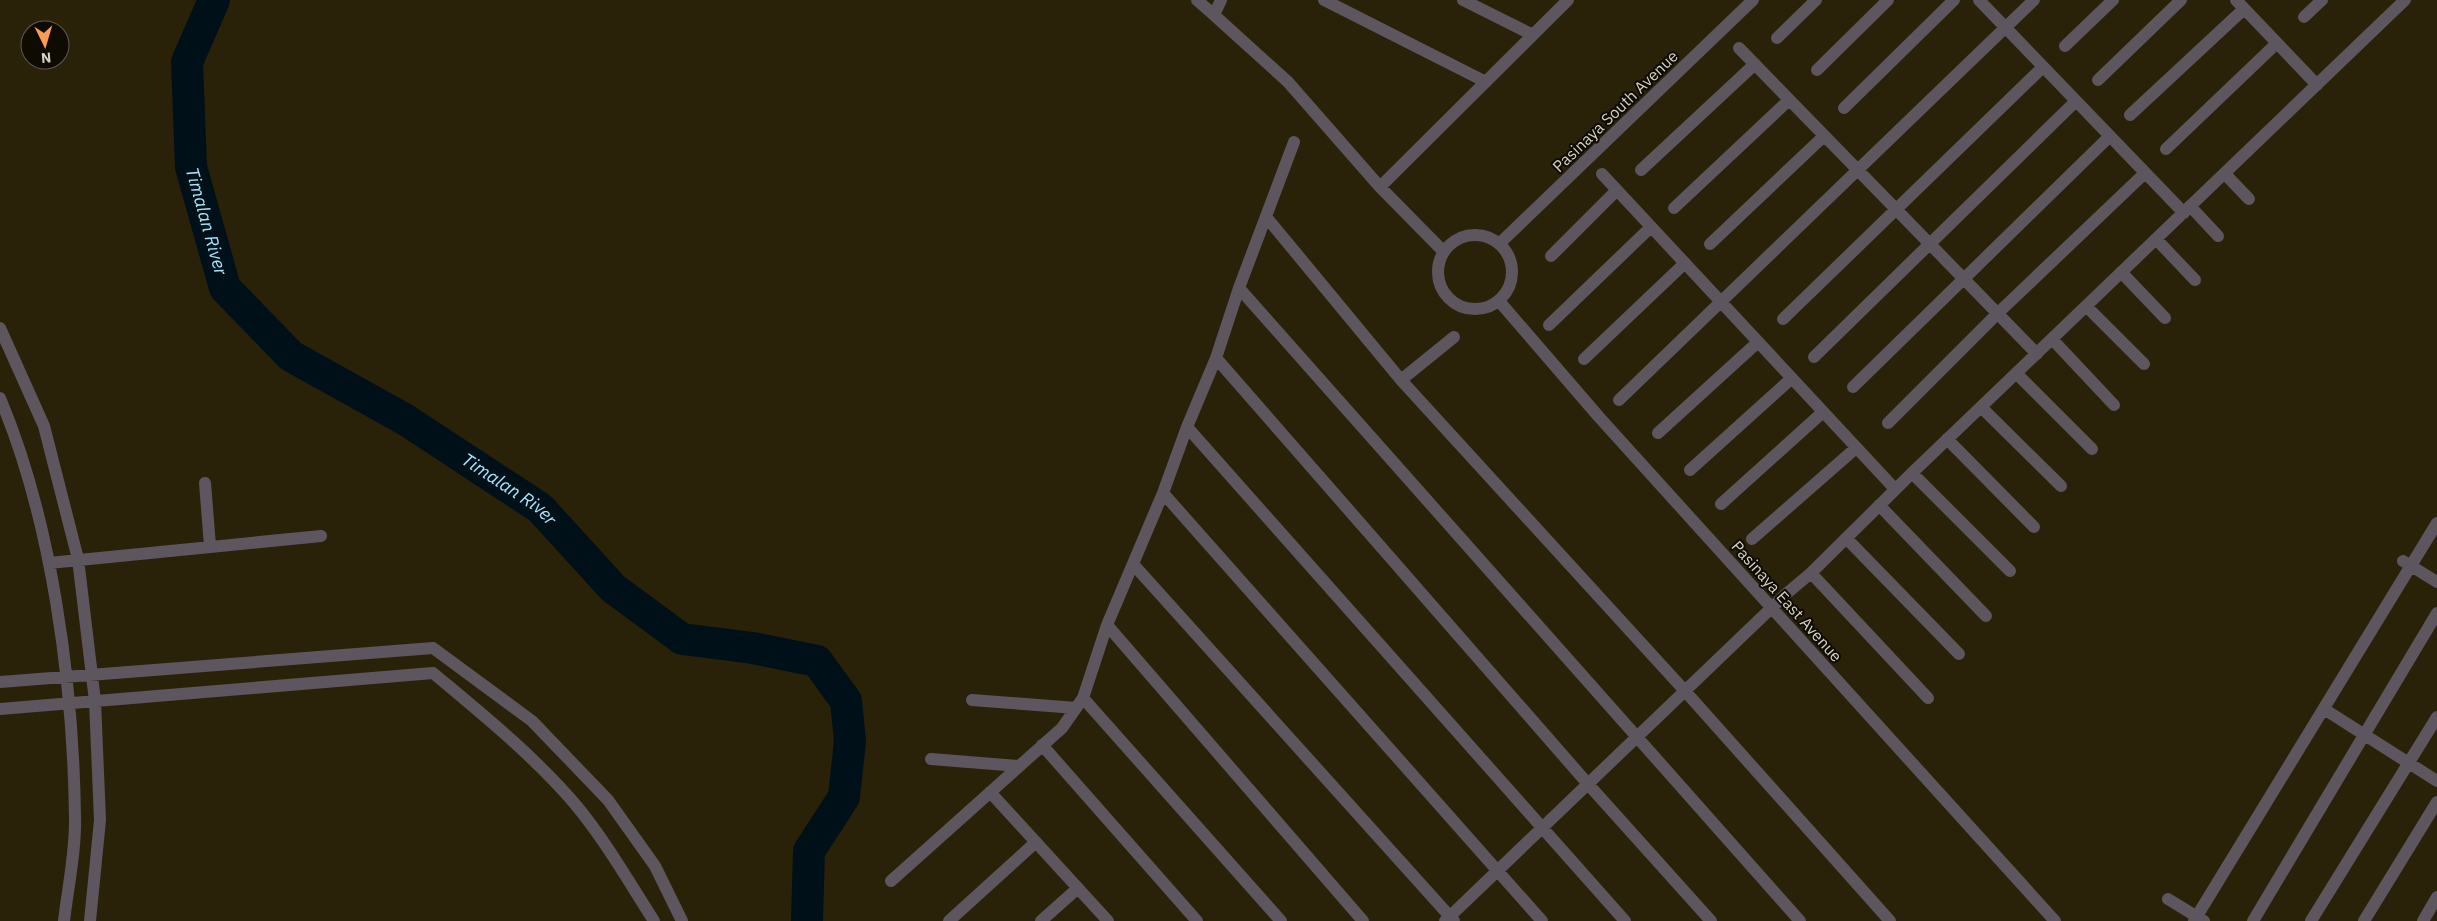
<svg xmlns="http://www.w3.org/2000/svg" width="2437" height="921" viewBox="0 0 2437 921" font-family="'IBM Plex Sans',sans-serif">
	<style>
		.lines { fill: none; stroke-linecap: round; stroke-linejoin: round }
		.river { stroke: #001018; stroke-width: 32 }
		.minor { stroke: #5e565f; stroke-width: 12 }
		.labels { text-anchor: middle; stroke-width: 4; stroke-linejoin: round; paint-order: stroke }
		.street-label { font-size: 16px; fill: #d6d2c3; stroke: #0e0b03 }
		.water-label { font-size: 18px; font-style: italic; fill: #a6e5fc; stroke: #0e0b03 }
	</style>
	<rect width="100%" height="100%" fill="#292209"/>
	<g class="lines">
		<path class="river" id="s1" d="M 214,0 L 187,62 L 191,167 L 225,288 L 291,356 L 406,420 L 540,508 L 613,588 L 682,639 L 753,648 L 817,661 L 846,701 L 850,741 L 844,797 L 809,851 L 807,921"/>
		<path class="minor" d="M 1197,0 L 1214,15
			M 1221,0 L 1214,15 L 1288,82 L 1380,187 L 1444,252
			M 1324,0 L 1486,82
			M 1463,0 L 1533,35
			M 1979,0 L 2184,213
			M 2236,0 L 2317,85
			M 2304,17 L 2322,0
			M 1777,38 L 1816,0
			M 2065,46 L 2113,0
			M 1739,48 L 2037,354
			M 1817,70 L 1888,0
			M 2098,80 L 2181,0
			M 1844,108 L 1954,0
			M 2130,115 L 2244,9
			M 2166,149 L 2277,43
			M 1641,170 L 1755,64
			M 1602,174 L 1895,489
			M 2225,174 L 2249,199
			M 1380,187 L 1568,0
			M 2190,206 L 2218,236
			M 1674,208 L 1789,100
			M 1267,218 L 1401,380 L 1685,691 L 1890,921
			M1438 272a37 37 0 1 1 74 0a37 37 0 1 1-74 0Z
			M 2156,239 L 2195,280
			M 1499,244 L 1753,0
			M 1710,244 L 1824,136
			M 1551,256 L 1617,190
			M 2121,272 L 2165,318
			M 1239,288 L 1800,921
			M 1499,301 L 1599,417 L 2055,921
			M 2086,306 L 2144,364
			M 1783,319 L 2043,67
			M 1549,325 L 1651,227
			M 0,328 L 44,426 L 78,559 L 95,701 L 100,820 L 90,921
			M 2052,339 L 2114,405
			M 1814,357 L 2076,101
			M 1216,358 L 1588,784 L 1711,921
			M 1584,359 L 1685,263
			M 2016,373 L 2092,449
			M 1401,380 L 1454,337
			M 1853,387 L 2110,136
			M 0,398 C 52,521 73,682 75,816 C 76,850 68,887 64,921
			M 1619,400 L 2034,0
			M 1981,407 L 2061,486
			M 1888,423 L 1997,314 L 2145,173
			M 1187,427 L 1625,921
			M 1658,433 L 1758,342
			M 1947,439 L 2034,527
			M 1690,470 L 1792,378
			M 1912,473 L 2010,571
			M 205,483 L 210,546
			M 1163,493 L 1542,921
			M 1721,504 L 1823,412
			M 1879,505 L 1986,616
			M 1846,538 L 1959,654
			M 1752,539 L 1856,448
			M 2403,561 L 2437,582
			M 49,563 L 321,536
			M 1133,564 L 1454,921
			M 1811,573 L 1928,698
			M 1107,625 L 1363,921
			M 0,682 L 433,648 L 532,721 L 608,800 L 655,866 L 682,921
			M 1083,698 L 1281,921
			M 972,700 L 1076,708
			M 0,709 L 433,673 C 482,714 533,755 575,804 C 605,840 629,882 654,921
			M 2324,709 L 2437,781
			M 1042,745 L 1197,921
			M 931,759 L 1019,766
			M 990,792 L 1108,921
			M 891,881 L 1062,728 L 1083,698 L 1107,625 L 1163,493 L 1187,427 L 1216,358 L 1239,288 L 1294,142
			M 2168,899 L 2204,921
			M 949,921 L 1036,842
			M 1041,921 L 1078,888
			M 1445,921 L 1786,594 L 1811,573 L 1912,473 L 2405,0
			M 2194,921 L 2437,523
			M 2253,921 L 2437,613
			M 2311,921 L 2437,717
			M 2364,921 L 2437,802
			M 2423,921 L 2437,897"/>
	</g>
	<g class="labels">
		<g class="street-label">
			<text transform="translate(1615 111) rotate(-44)" y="6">Pasinaya South Avenue</text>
			<text transform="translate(1787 601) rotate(48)" y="6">Pasinaya East Avenue</text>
		</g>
		<g class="water-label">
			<text dy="6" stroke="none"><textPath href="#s1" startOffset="229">Timalan River</textPath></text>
			<text dy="6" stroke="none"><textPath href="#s1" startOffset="649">Timalan River</textPath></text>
		</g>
	</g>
	<g transform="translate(45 45) rotate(175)"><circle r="24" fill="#0e0b03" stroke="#5e5b50"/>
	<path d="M0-4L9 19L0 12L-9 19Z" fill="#fd9d55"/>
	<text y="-8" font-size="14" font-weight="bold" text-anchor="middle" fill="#d6d2c3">N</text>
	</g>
</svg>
